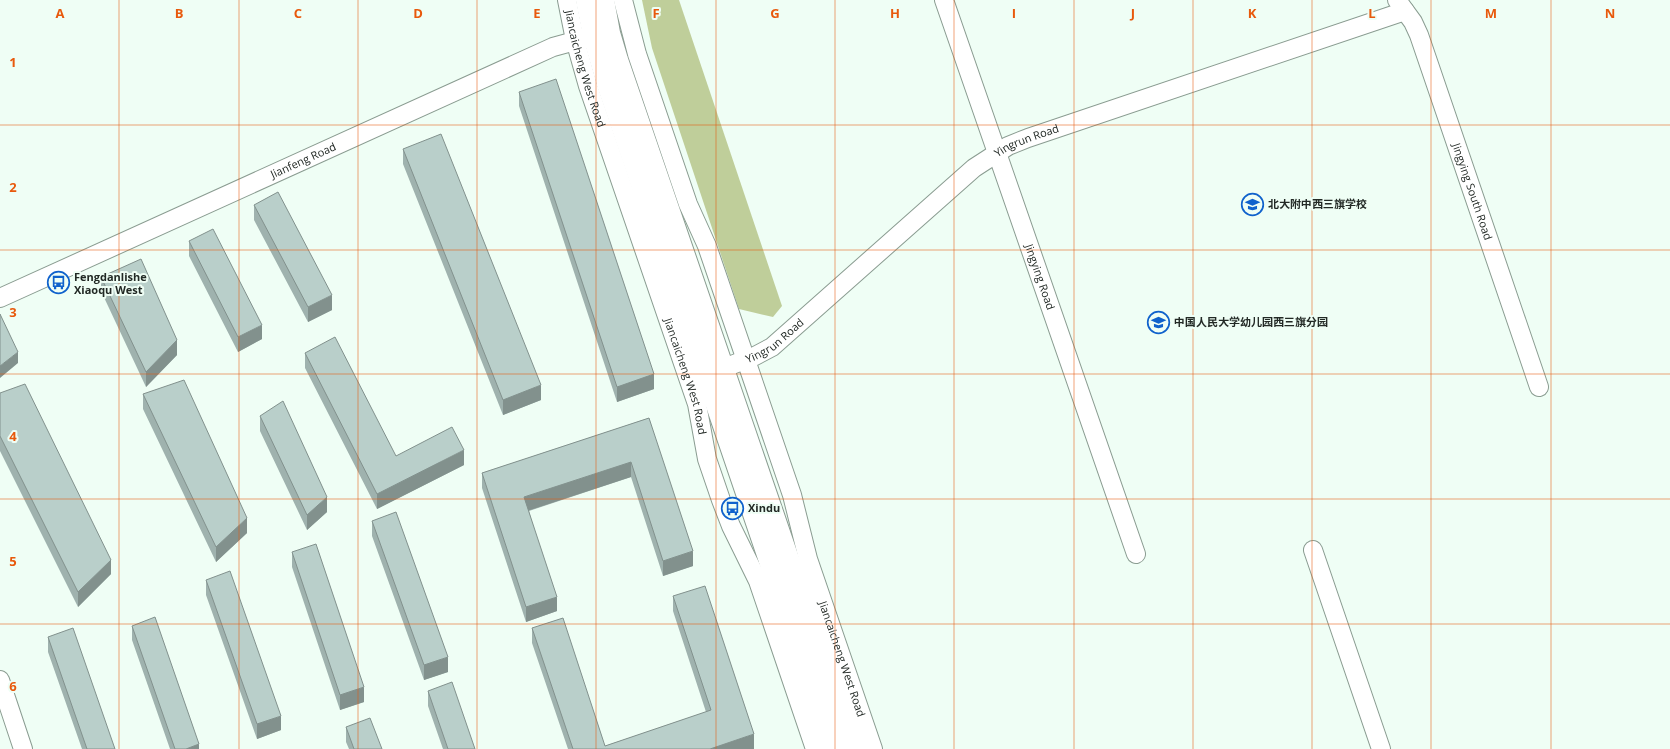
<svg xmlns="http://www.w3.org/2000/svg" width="1670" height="749" viewBox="0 0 1670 749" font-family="'Open Sans','Noto Sans SC',sans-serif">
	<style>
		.green { fill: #bfce9a }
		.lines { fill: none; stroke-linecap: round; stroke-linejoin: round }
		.minor-casing { stroke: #8a9c91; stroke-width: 20 }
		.major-casing { stroke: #8a9c91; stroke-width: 24 }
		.minor { stroke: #fff; stroke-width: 18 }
		.major { stroke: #fff; stroke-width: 22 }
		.wall { fill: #9fb2ae }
		.shaded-wall { fill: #82918d }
		.building { fill: #b9cfca; stroke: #82918d }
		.grid { fill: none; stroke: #e8590c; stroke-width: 1; stroke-opacity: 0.55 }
		.labels { text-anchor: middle; stroke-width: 4; stroke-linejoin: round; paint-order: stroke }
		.street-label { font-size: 11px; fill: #222925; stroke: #effef5 }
		.poi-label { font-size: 11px; font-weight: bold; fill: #222925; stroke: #effef5; text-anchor: start }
		.grid-label { font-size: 13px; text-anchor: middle; font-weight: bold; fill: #e8590c; stroke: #effef5; stroke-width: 4; stroke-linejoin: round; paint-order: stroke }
	</style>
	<rect width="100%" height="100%" fill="#effef5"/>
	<path class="green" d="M 642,0 L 679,0 L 782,306 L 773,317 L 739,309 L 652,48 Z"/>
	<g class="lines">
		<defs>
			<g id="minor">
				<path id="s1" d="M 567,0 L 575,40 L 588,86 L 697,404 L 707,459 L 721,500 L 731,526 L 758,581 L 815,749"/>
				<path id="s2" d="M 623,0 L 637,54 L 688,204 L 707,246 L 792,495 L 808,559 L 873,749"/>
				<path id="s3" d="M 944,0 L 1136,554"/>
				<path id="s4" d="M 1397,0 L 1413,22 L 1419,35 L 1539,387"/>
				<path id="s5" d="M 0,298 L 553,47 L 586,38"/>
				<path id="s6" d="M 711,373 L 755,356 L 772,347 L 974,168 L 1008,146 L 1028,138 L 1405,11"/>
				<path d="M 1313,550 L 1381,749"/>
				<path d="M 0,680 L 23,749"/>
			</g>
			<path id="major" d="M 587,0 L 594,36 L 608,84 L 834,749
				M 603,0 L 609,33 L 617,60 L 853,749"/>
		</defs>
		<use href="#minor" class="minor-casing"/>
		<use href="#major" class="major-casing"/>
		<use href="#minor" class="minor"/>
		<use href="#major" class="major"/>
	</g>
	<path class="wall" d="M 519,92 L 654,389 L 617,402 L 519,106 Z
		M 403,149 L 541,400 L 503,415 L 403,164 Z
		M 254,205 L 332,310 L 308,322 L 254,220 Z
		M 189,241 L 262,339 L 238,352 L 189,256 Z
		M 101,277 L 177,355 L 146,387 L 101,291 Z
		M 305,353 L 396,456 L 464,465 L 377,509 L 305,368 Z
		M 0,393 L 111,574 L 78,607 L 0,451 Z
		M 143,394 L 247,533 L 216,562 L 143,409 Z
		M 260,416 L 327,512 L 307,530 L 260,431 Z
		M 649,418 L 693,566 L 663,576 L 631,477 L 529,511 L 557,611 L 526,622 L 482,488 L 482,473 Z
		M 372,521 L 448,672 L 424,680 L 372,536 Z
		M 292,552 L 364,702 L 340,710 L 292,567 Z
		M 206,580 L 281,730 L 257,739 L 206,595 Z
		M 673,596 L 754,749 L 568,749 L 532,643 L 532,628 L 605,746 L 706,712 L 673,611 Z
		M 132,626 L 199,749 L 170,749 L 132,640 Z
		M 48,637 L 115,749 L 82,749 L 48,652 Z
		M 428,691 L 475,749 L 443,749 L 428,706 Z
		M 346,727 L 382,749 L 349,749 L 346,742 Z"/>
	<path class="shaded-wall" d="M 332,295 L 332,310 L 308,322 L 308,307 Z
		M 262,325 L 262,339 L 238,352 L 238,337 Z
		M 177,340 L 177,355 L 146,387 L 146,372 Z
		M 18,352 L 18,363 L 0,378 L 0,366 Z
		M 654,374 L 654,389 L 617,402 L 617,387 Z
		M 541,385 L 541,400 L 503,415 L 503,400 Z
		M 464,450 L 464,465 L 377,509 L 377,494 Z
		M 631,462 L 631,477 L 524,512 L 524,497 Z
		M 327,497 L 327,512 L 307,530 L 307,515 Z
		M 247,518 L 247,533 L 216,562 L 216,547 Z
		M 693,551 L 693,566 L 663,576 L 663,561 Z
		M 111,560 L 111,574 L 78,607 L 78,592 Z
		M 557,597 L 557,611 L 526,622 L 526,607 Z
		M 448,657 L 448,672 L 424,680 L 424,665 Z
		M 364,687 L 364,702 L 340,710 L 340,695 Z
		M 281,716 L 281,730 L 257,739 L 257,724 Z
		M 754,734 L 754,749 L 710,749 Z
		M 199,744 L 199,749 L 186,749 Z"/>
	<path class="building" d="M 556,79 L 654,374 L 617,387 L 519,92 Z
		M 441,134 L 541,385 L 503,400 L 403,149 Z
		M 278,192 L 332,295 L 308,307 L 254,205 Z
		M 213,229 L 262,325 L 238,337 L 189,241 Z
		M 141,259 L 177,340 L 146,372 L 101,277 Z
		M 0,314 L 18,352 L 0,366 Z
		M 335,337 L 396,456 L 452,427 L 464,450 L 377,494 L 305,353 Z
		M 184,380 L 247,518 L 216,547 L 143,394 Z
		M 25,384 L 111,560 L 78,592 L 0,436 L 0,393 Z
		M 283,401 L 327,497 L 307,515 L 260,416 Z
		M 649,418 L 693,551 L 663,561 L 631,462 L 524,497 L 557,597 L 526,607 L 482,473 Z
		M 396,512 L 448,657 L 424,665 L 372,521 Z
		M 316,544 L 364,687 L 340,695 L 292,552 Z
		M 230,571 L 281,716 L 257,724 L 206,580 Z
		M 705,586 L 754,734 L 710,749 L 573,749 L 532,628 L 563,618 L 605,746 L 711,710 L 673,596 Z
		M 155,617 L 199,744 L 186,749 L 175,749 L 132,626 Z
		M 73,628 L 115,749 L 87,749 L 48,637 Z
		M 452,682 L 475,749 L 448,749 L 428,691 Z
		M 370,718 L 382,749 L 354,749 L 346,727 Z"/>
	<path class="grid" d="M 119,0 L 119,749M 239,0 L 239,749M 358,0 L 358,749M 477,0 L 477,749M 596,0 L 596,749M 716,0 L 716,749M 835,0 L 835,749M 954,0 L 954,749M 1074,0 L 1074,749M 1193,0 L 1193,749M 1312,0 L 1312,749M 1431,0 L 1431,749M 1551,0 L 1551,749M 0,125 L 1670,125M 0,250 L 1670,250M 0,374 L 1670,374M 0,499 L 1670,499M 0,624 L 1670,624"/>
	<defs>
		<symbol id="school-ring" viewBox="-11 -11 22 22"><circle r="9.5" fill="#effef5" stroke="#1062cc" stroke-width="1.5"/><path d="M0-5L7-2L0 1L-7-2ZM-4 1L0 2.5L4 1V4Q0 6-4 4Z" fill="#1062cc"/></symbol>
		<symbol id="bus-ring" viewBox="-11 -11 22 22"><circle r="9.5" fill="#effef5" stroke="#1062cc" stroke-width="1.5"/><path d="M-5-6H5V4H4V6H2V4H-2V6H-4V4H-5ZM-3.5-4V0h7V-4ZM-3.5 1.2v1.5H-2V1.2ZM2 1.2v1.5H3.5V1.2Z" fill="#1062cc"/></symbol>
	</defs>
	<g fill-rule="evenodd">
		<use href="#school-ring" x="1240" y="192" width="25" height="25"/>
		<use href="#bus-ring" x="46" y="270" width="25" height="25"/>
		<use href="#school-ring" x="1146" y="310" width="25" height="25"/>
		<use href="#bus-ring" x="720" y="496" width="25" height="25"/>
	</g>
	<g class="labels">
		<g class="street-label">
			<text dy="4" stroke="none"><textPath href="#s1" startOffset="71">Jiancaicheng West Road</textPath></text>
			<text dy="4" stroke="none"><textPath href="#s6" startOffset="396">Yingrun Road</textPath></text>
			<text dy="4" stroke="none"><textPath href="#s5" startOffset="333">Jianfeng Road</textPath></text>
			<text dy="4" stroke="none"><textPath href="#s4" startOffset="207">Jingying South Road</textPath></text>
			<text dy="4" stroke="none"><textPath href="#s3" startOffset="293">Jingying Road</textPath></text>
			<text dy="4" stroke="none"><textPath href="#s6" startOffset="72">Yingrun Road</textPath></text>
			<text dy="4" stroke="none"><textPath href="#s1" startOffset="395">Jiancaicheng West Road</textPath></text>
			<text dy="4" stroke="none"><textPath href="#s2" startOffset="695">Jiancaicheng West Road</textPath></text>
		</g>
		<g class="poi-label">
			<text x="1268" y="208">北大附中西三旗学校</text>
			<text x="74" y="281">Fengdanlishe<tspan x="74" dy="13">Xiaoqu West</tspan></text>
			<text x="1174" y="326">中国人民大学幼儿园西三旗分园</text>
			<text x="748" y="512">Xindu</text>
		</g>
	</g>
	<g class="grid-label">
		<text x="60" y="18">A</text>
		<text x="179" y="18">B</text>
		<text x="298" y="18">C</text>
		<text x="418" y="18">D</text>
		<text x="537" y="18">E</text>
		<text x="656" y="18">F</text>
		<text x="775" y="18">G</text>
		<text x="895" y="18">H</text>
		<text x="1014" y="18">I</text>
		<text x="1133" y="18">J</text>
		<text x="1252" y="18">K</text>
		<text x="1372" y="18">L</text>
		<text x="1491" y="18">M</text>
		<text x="1610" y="18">N</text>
		<text x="13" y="67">1</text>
		<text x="13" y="192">2</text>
		<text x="13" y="317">3</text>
		<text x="13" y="441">4</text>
		<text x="13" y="566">5</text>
		<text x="13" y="691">6</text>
	</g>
</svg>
